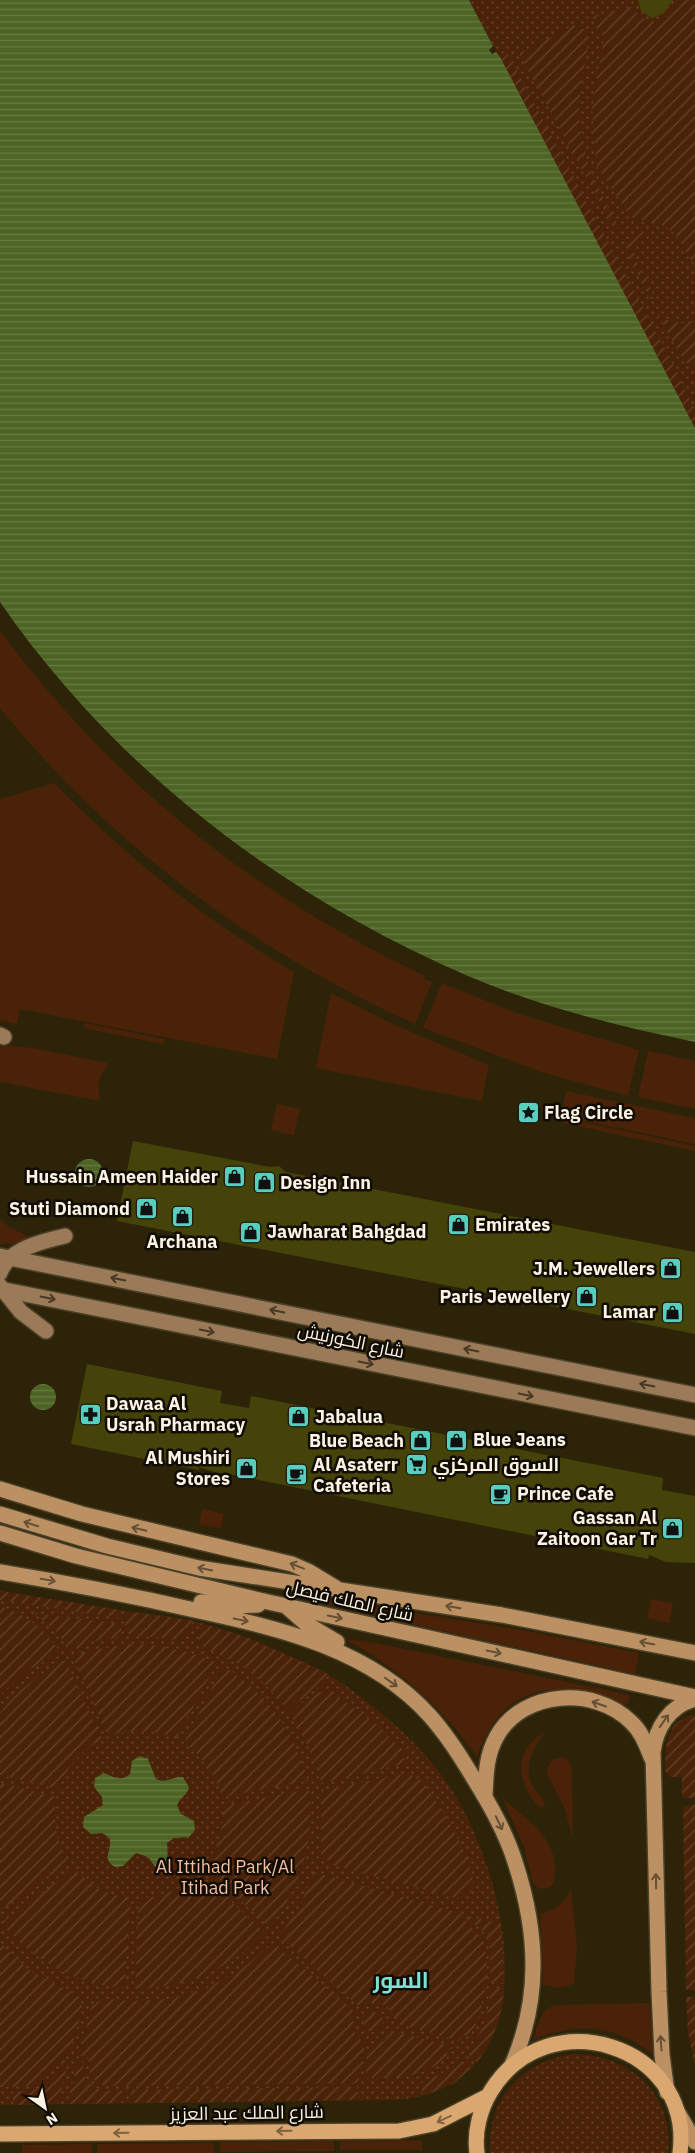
<svg xmlns="http://www.w3.org/2000/svg" width="695" height="2153" viewBox="0 0 695 2153" font-family="'IBM Plex Sans',Cairo,sans-serif">
	<style>
		.grass { fill: #4a2208 }
		.park { fill: url(#park-dots) }
		.garden { fill: url(#garden-furrows) }
		.water { fill: url(#water-rules) }
		.building { fill: #454309 }
		.lines { fill: none; stroke-linecap: round; stroke-linejoin: round }
		.secondary-casing { stroke: #4a4028; stroke-width: 18 }
		.primary-casing { stroke: #4a4028; stroke-width: 18 }
		.highway-casing { stroke: #4a4028; stroke-width: 18 }
		.secondary { stroke: #9a7a57; stroke-width: 15 }
		.primary { stroke: #bb9164; stroke-width: 15 }
		.highway { stroke: #d9a76f; stroke-width: 15 }
		.oneway { stroke: #483925 }
		.oneway2 { stroke: #664f34 }
		.oneway3 { stroke: #7f623f }
		.labels { text-anchor: middle; stroke-width: 5; stroke-linejoin: round; paint-order: stroke }
		.poi-label { font-size: 18px; font-weight: bold; fill: #fbf4e5; stroke: #120d04; text-anchor: start }
		.street-label { font-size: 18px; fill: #fbf4e5; stroke: #120d04 }
		.park-label { font-size: 18px; fill: #f3bda0; stroke: #120d04 }
		.district-label { font-size: 22px; font-weight: bold; fill: #7ae3d5; stroke: #120d04 }
	</style>
	<defs>
		<pattern id="park-dots" width="8" height="8" patternUnits="userSpaceOnUse" patternTransform="scale(1.25)"><rect width="8" height="8" fill="#4a2208"/><path d="M2 2h.1M6 6h.1" fill="none" stroke="#65432c" stroke-width="1.8" stroke-linecap="round"/></pattern>
		<pattern id="garden-furrows" width="10" height="10" patternUnits="userSpaceOnUse" patternTransform="scale(1.25)"><rect width="10" height="10" fill="#4a2208"/><path d="M-1 1l2-2M0 10L10 0M9 11l2-2" fill="none" stroke="#65432c"/></pattern>
		<pattern id="water-rules" width="6" height="5" patternUnits="userSpaceOnUse" patternTransform="scale(1.25)"><rect width="6" height="5" fill="#4e6425"/><path d="M0 2.5h6" fill="none" stroke="#687b44"/></pattern>
	</defs>
	<rect width="100%" height="100%" fill="#2d2309"/>
	<path class="grass" d="M 0,631 C 115,784 252,894 425,976 L 424,979 L 432,982 L 415,1024 C 255,952 110,844 0,708 Z
		M 54,783 C 126,857 205,920 294,972 L 277,1059 L 20,1009 L 17,1024 L 0,1021 L 0,799 Z
		M 442,983 L 519,1014 L 639,1050 L 628,1096 L 544,1073 L 423,1028 Z
		M 331,993 L 393,1024 L 489,1065 L 482,1101 L 316,1068 Z
		M 84,1023 L 164,1039 L 163,1044 L 83,1028 Z
		M 0,1045 L 33,1048 L 107,1063 L 108,1066 C 97,1077 98,1087 100,1101 L 0,1082 Z
		M 648,1051 L 695,1061 L 695,1109 L 638,1097 Z
		M 566,1091 L 695,1118 L 695,1144 L 561,1116 Z
		M 277,1104 L 300,1109 L 294,1135 L 271,1130 Z
		M 564,1118 L 695,1146 L 695,1151 L 563,1123 Z
		M 0,1219 L 9,1227 L 31,1238 L 19,1243 L 0,1244 Z
		M 202,1509 L 224,1514 L 221,1528 L 199,1524 Z
		M 328,1599 L 521,1630 L 639,1653 L 635,1674 L 327,1605 Z
		M 651,1599 L 673,1603 L 669,1623 L 647,1618 Z
		M 345,1639 L 375,1643 L 630,1695 L 628,1705 C 562,1679 503,1679 477,1757 C 442,1707 398,1668 345,1639 Z
		M 545,1732 C 534,1748 522,1766 533,1787 C 537,1793 542,1797 545,1803 L 544,1806 L 539,1807 C 516,1782 512,1750 545,1732 Z
		M 561,1757 L 566,1759 L 572,1767 L 573,1838 L 564,1807 L 547,1773 L 547,1768 L 552,1760 Z
		M 503,1799 C 531,1822 562,1842 554,1883 L 548,1888 L 540,1889 L 533,1884 L 524,1847 Z
		M 571,1888 L 577,1946 L 574,1984 L 558,1988 L 543,1985 L 540,1914 C 556,1910 565,1903 571,1888 Z
		M 649,2003 L 654,2055 C 616,2025 578,2021 533,2040 C 538,2026 539,2010 555,2005 Z
		M 422,2140 L 422,2150 L 340,2150 L 340,2141 Z
		M 334,2141 L 334,2151 L 220,2152 L 220,2142 Z
		M 213,2143 L 214,2153 L 97,2153 L 97,2144 Z
		M 92,2144 L 92,2153 L 22,2153 L 22,2145 Z"/>
	<path class="park" d="M 469,0 L 695,0 L 695,428 Z
		M 0,1591 C 44,1598 89,1605 133,1612 C 156,1615 181,1617 203,1624 C 231,1631 257,1641 283,1653 C 304,1662 325,1671 343,1684 C 384,1713 423,1746 451,1789 C 510,1879 554,2086 397,2100 L 0,2105 Z
		M 573,2054 C 630,2055 674,2093 668,2153 L 490,2153 C 487,2099 521,2062 573,2054 Z"/>
	<path class="garden" d="M 676,0 L 695,0 L 695,265 C 681,250 682,233 660,224 C 650,220 638,222 630,216 L 598,168 L 595,153 L 592,109 L 604,38 L 592,16 L 635,6 L 637,14 L 652,23 L 668,17 L 677,5 Z
		M 574,25 L 585,30 L 588,36 C 588,55 582,74 580,93 C 574,143 595,184 619,226 L 616,232 L 519,54 Z
		M 508,54 L 670,358 L 695,410 L 695,428 L 500,57 Z
		M 646,232 C 617,253 651,274 653,298 L 651,300 L 628,257 C 625,243 632,234 646,232 Z
		M 657,313 C 668,322 677,325 692,321 L 695,324 L 695,365 L 686,363 L 683,360 Z
		M 0,1591 L 119,1610 L 119,1618 L 0,1600 Z
		M 0,1606 C 26,1614 45,1629 60,1652 L 25,1672 L 0,1695 Z
		M 128,1611 L 187,1620 L 193,1621 L 190,1631 L 185,1629 L 181,1641 L 155,1637 L 129,1636 L 125,1624 Z
		M 34,1613 L 120,1624 L 123,1637 L 95,1641 L 68,1651 L 59,1634 Z
		M 201,1623 L 249,1638 L 328,1674 L 322,1685 L 287,1709 C 272,1691 256,1674 235,1662 C 224,1656 209,1653 200,1644 L 197,1634 Z
		M 127,1644 C 159,1644 187,1650 217,1663 L 176,1739 C 153,1729 132,1729 108,1736 L 73,1657 L 90,1651 Z
		M 65,1660 L 102,1739 C 80,1751 67,1767 58,1789 L 0,1775 L 0,1713 C 18,1690 39,1674 65,1660 Z
		M 223,1666 C 267,1693 294,1730 308,1781 L 222,1797 C 215,1774 204,1757 184,1743 Z
		M 325,1691 L 334,1694 L 375,1723 L 406,1753 L 403,1757 L 408,1763 L 322,1783 L 308,1746 L 289,1712 L 316,1693 Z
		M 695,1714 L 695,1798 L 682,1798 L 682,1777 L 670,1777 L 665,1771 C 666,1745 664,1722 695,1714 Z
		M 410,1773 L 416,1782 L 421,1779 C 441,1807 470,1851 474,1886 L 471,1892 L 461,1894 L 460,1899 L 333,1865 L 321,1854 L 321,1790 Z
		M 0,1783 L 56,1797 C 53,1821 56,1841 68,1862 L 0,1911 Z
		M 309,1789 C 315,1842 301,1886 270,1928 L 205,1867 C 218,1847 224,1829 223,1806 Z
		M 695,1805 L 695,1990 L 686,1990 L 683,1806 Z
		M 74,1869 C 90,1886 108,1895 131,1899 L 124,1989 C 72,1982 37,1963 1,1923 Z
		M 314,1872 L 466,1915 L 466,1923 C 501,1945 485,2006 470,2037 L 464,2035 L 459,2041 L 395,2023 C 392,2004 376,1997 360,2007 L 279,1937 L 300,1906 Z
		M 200,1873 L 265,1933 C 228,1970 186,1987 135,1989 L 139,1899 C 163,1897 182,1889 200,1873 Z
		M 468,1916 L 501,1924 L 504,1983 L 490,1981 C 490,1958 496,1929 467,1922 Z
		M 0,1943 L 30,1971 L 78,1995 L 82,2005 L 82,2011 L 69,2055 L 60,2054 C 50,2087 30,2087 0,2087 Z
		M 273,1943 L 355,2012 C 350,2025 353,2035 365,2043 L 358,2083 L 105,2086 C 91,2082 88,2072 89,2058 L 80,2056 L 91,2008 L 99,2001 L 109,1999 L 129,2001 L 169,1999 L 207,1988 L 242,1969 Z
		M 491,1987 L 504,1989 C 502,2017 494,2040 477,2062 L 467,2053 C 482,2033 490,2013 491,1987 Z
		M 686,1997 L 695,1997 L 695,2065 L 688,2033 Z
		M363 2022a10 10 0 1 1 20 0a10 10 0 1 1-20 0Z
		M 393,2031 L 453,2047 L 446,2053 L 449,2056 C 421,2079 399,2078 365,2078 L 370,2044 L 384,2041 Z
		M 63,2060 L 68,2061 L 58,2104 L 13,2105 L 13,2091 C 37,2094 55,2083 63,2060 Z
		M 78,2062 L 83,2062 C 83,2090 102,2091 124,2091 L 123,2103 L 67,2104 Z
		M 459,2062 L 471,2068 L 453,2084 L 423,2096 L 421,2083 L 441,2074 Z
		M 358,2087 L 358,2100 L 130,2103 L 131,2090 Z"/>
	<path class="water" d="M 0,0 L 469,0 L 493,46 L 489,50 L 492,54 L 496,52 L 500,57 L 695,428 L 695,1042 C 618,1026 540,1007 468,976 C 282,896 115,769 0,602 Z
		M75 1173a14 14 0 1 1 28 0a14 14 0 1 1-28 0Z
		M30 1397a13 13 0 1 1 26 0a13 13 0 1 1-26 0Z
		M 140,1756 L 148,1759 L 156,1779 C 166,1784 172,1776 183,1777 L 189,1787 C 188,1796 179,1797 177,1806 L 181,1814 L 194,1821 L 195,1830 L 189,1837 L 174,1838 L 167,1843 L 168,1863 L 163,1868 L 156,1868 L 148,1857 L 136,1853 L 123,1866 L 115,1867 C 100,1858 114,1849 109,1837 L 102,1833 L 91,1834 L 83,1827 L 84,1817 L 103,1805 L 102,1797 L 94,1787 L 95,1778 L 104,1773 C 114,1777 121,1782 130,1774 L 132,1761 Z"/>
	<path class="building" d="M 638,0 L 673,0 L 664,13 L 652,18 L 641,11 Z
		M 133,1141 L 270,1167 L 279,1166 L 286,1172 L 695,1252 L 695,1334 L 117,1221 Z
		M 87,1364 L 222,1391 L 220,1403 L 249,1408 L 251,1396 L 663,1478 L 662,1490 L 695,1496 L 695,1563 L 666,1562 L 649,1555 L 648,1559 L 224,1473 L 217,1473 L 199,1467 L 199,1470 L 71,1444 Z"/>
	<g class="lines">
		<defs>
			<path id="secondary" d="M 0,1035 L 4,1037
				M 0,1256 L 695,1395
				M 0,1273 C 8,1249 43,1241 65,1236
				M 0,1286 L 21,1312 L 46,1331
				M 0,1289 L 695,1428"/>
			<path id="primary" d="M 0,1489 L 82,1514 L 292,1564 L 308,1571 L 336,1588
				M 0,1514 L 107,1546 L 199,1568 L 502,1615 L 695,1653
				M 0,1533 L 76,1556 L 268,1602 L 695,1697
				M 0,1572 C 67,1583 133,1596 199,1611 C 282,1629 371,1650 430,1716 C 446,1734 459,1754 471,1774 C 489,1803 506,1832 516,1865 C 538,1934 541,2000 511,2067
				M 201,1602 L 236,1606 L 258,1605
				M 288,1608 L 305,1623 L 337,1642
				M 485,1796 C 486,1775 486,1755 497,1736 C 523,1690 595,1686 631,1722 C 642,1732 646,1745 652,1759
				M 667,2092 L 662,2055 L 659,1992 L 653,1752 C 656,1727 670,1706 695,1699
				M 677,2111 L 695,2142"/>
			<path id="highway" d="M 0,2134 L 399,2131 L 433,2124 L 488,2096
				M 477,2153 C 474,2132 480,2109 491,2091 C 547,1999 694,2045 680,2153"/>
		</defs>
		<use href="#secondary" class="secondary-casing"/>
		<use href="#primary" class="primary-casing"/>
		<use href="#highway" class="highway-casing"/>
		<use href="#secondary" class="secondary"/>
		<use href="#primary" class="primary"/>
		<use href="#highway" class="highway"/>
	</g>
	<defs><path id="oneway-shaft" d="M-6 0H5M1.5-3L5.5 0L1.5 3" fill="none" stroke-width="1.6" stroke-linecap="round" stroke-linejoin="round" transform="scale(1.25)"/></defs>
	<g class="oneway">
		<use href="#oneway-shaft" transform="translate(118 1279) rotate(-169)"/>
		<use href="#oneway-shaft" transform="translate(48 1298) rotate(11)"/>
		<use href="#oneway-shaft" transform="translate(277 1311) rotate(-168)"/>
		<use href="#oneway-shaft" transform="translate(207 1331) rotate(11)"/>
		<use href="#oneway-shaft" transform="translate(471 1350) rotate(-169)"/>
		<use href="#oneway-shaft" transform="translate(366 1363) rotate(12)"/>
		<use href="#oneway-shaft" transform="translate(647 1385) rotate(-169)"/>
		<use href="#oneway-shaft" transform="translate(526 1395) rotate(11)"/>
	</g>
	<g class="oneway2">
		<use href="#oneway-shaft" transform="translate(31 1524) rotate(-163)"/>
		<use href="#oneway-shaft" transform="translate(139 1529) rotate(-166)"/>
		<use href="#oneway-shaft" transform="translate(297 1566) rotate(-159)"/>
		<use href="#oneway-shaft" transform="translate(205 1569) rotate(-169)"/>
		<use href="#oneway-shaft" transform="translate(48 1580) rotate(10)"/>
		<use href="#oneway-shaft" transform="translate(453 1607) rotate(-171)"/>
		<use href="#oneway-shaft" transform="translate(335 1617) rotate(12)"/>
		<use href="#oneway-shaft" transform="translate(241 1620) rotate(12)"/>
		<use href="#oneway-shaft" transform="translate(647 1643) rotate(-169)"/>
		<use href="#oneway-shaft" transform="translate(494 1652) rotate(12)"/>
		<use href="#oneway-shaft" transform="translate(391 1682) rotate(35)"/>
		<use href="#oneway-shaft" transform="translate(599 1704) rotate(-161)"/>
		<use href="#oneway-shaft" transform="translate(664 1721) rotate(-55)"/>
		<use href="#oneway-shaft" transform="translate(499 1823) rotate(65)"/>
		<use href="#oneway-shaft" transform="translate(656 1881) rotate(-91)"/>
		<use href="#oneway-shaft" transform="translate(661 2043) rotate(-94)"/>
	</g>
	<g class="oneway3">
		<use href="#oneway-shaft" transform="translate(444 2119) rotate(155)"/>
		<use href="#oneway-shaft" transform="translate(284 2131) rotate(179)"/>
		<use href="#oneway-shaft" transform="translate(121 2133) rotate(179)"/>
	</g>
	<defs>
		<symbol id="sight-square" viewBox="-11 -11 22 22"><rect x="-9" y="-9" width="18" height="18" rx="4" fill="#58cebf" stroke="#120d04"/><path d="M0-6L1.8-2.2L6-1.7L2.9 1.2L3.7 5.4L0 3.3L-3.7 5.4L-2.9 1.2L-6-1.7L-1.8-2.2Z" fill="#111"/></symbol>
		<symbol id="shop-square" viewBox="-11 -11 22 22"><rect x="-9" y="-9" width="18" height="18" rx="4" fill="#58cebf" stroke="#120d04"/><path d="M-5-2.5h2.3a2.7 3.5 0 0 1 5.4 0H5L5.5 6h-11ZM-1.5-2.5h3a1.5 2.3 0 0 0-3 0Z" fill="#111"/></symbol>
		<symbol id="pharmacy-square" viewBox="-11 -11 22 22"><rect x="-9" y="-9" width="18" height="18" rx="4" fill="#58cebf" stroke="#120d04"/><path d="M-2-6h4v4h4v4h-4v4h-4v-4h-4v-4h4Z" fill="#111"/></symbol>
		<symbol id="supermarket-square" viewBox="-11 -11 22 22"><rect x="-9" y="-9" width="18" height="18" rx="4" fill="#58cebf" stroke="#120d04"/><path d="M-6-5.5h2.5l.6 2H6L4.5 2H-2.5L-4.4-4H-6ZM-1.5 3.2a1.3 1.3 0 1 0 .1 0ZM3 3.2a1.3 1.3 0 1 0 .1 0Z" fill="#111"/></symbol>
		<symbol id="cafe-square" viewBox="-11 -11 22 22"><rect x="-9" y="-9" width="18" height="18" rx="4" fill="#58cebf" stroke="#120d04"/><path d="M-5.5-4.5H6V0H3Q3 3.5 0 3.5H-2.5Q-5.5 3.5-5.5 0ZM3-3.2v2h1.7v-2ZM-6 4.5H4V6H-6Z" fill="#111"/></symbol>
	</defs>
	<g fill-rule="evenodd">
		<use href="#sight-square" x="516" y="1100" width="25" height="25"/>
		<use href="#shop-square" x="222" y="1164" width="25" height="25"/>
		<use href="#shop-square" x="252" y="1170" width="25" height="25"/>
		<use href="#shop-square" x="134" y="1196" width="25" height="25"/>
		<use href="#shop-square" x="170" y="1204" width="25" height="25"/>
		<use href="#shop-square" x="446" y="1212" width="25" height="25"/>
		<use href="#shop-square" x="238" y="1220" width="25" height="25"/>
		<use href="#shop-square" x="658" y="1256" width="25" height="25"/>
		<use href="#shop-square" x="574" y="1284" width="25" height="25"/>
		<use href="#shop-square" x="660" y="1300" width="25" height="25"/>
		<use href="#pharmacy-square" x="78" y="1402" width="25" height="25"/>
		<use href="#shop-square" x="286" y="1404" width="25" height="25"/>
		<use href="#shop-square" x="444" y="1428" width="25" height="25"/>
		<use href="#shop-square" x="408" y="1428" width="25" height="25"/>
		<use href="#supermarket-square" x="404" y="1452" width="25" height="25"/>
		<use href="#shop-square" x="234" y="1456" width="25" height="25"/>
		<use href="#cafe-square" x="284" y="1462" width="25" height="25"/>
		<use href="#cafe-square" x="488" y="1482" width="25" height="25"/>
		<use href="#shop-square" x="660" y="1516" width="25" height="25"/>
	</g>
	<g class="labels">
		<g class="poi-label">
			<text x="544" y="1119">Flag Circle</text>
			<text x="218" y="1183" text-anchor="end">Hussain Ameen Haider</text>
			<text x="280" y="1189">Design Inn</text>
			<text x="130" y="1215" text-anchor="end">Stuti Diamond</text>
			<text x="475" y="1231">Emirates</text>
			<text x="267" y="1238">Jawharat Bahgdad</text>
			<text x="182" y="1248" text-anchor="middle">Archana</text>
			<text x="655" y="1275" text-anchor="end">J.M. Jewellers</text>
			<text x="570" y="1303" text-anchor="end">Paris Jewellery</text>
			<text x="656" y="1318" text-anchor="end">Lamar</text>
			<text x="106" y="1410">Dawaa Al<tspan x="106" dy="21">Usrah Pharmacy</tspan></text>
			<text x="315" y="1423">Jabalua</text>
			<text x="473" y="1446">Blue Jeans</text>
			<text x="404" y="1447" text-anchor="end">Blue Beach</text>
			<text x="230" y="1464" text-anchor="end">Al Mushiri<tspan x="230" dy="21">Stores</tspan></text>
			<text x="313" y="1471">Al Asaterr<tspan x="313" dy="21">Cafeteria</tspan></text>
			<text x="433" y="1471">السوق المركزي</text>
			<text x="517" y="1500">Prince Cafe</text>
			<text x="657" y="1524" text-anchor="end">Gassan Al<tspan x="657" dy="21">Zaitoon Gar Tr</tspan></text>
		</g>
		<g class="street-label">
			<text transform="translate(351 1341) rotate(12)" y="6">شارع الكورنيش</text>
			<text transform="translate(350 1601) rotate(13)" y="6">شارع الملك فيصل</text>
			<text transform="translate(247 2113) rotate(-1)" y="6">شارع الملك عبد العزيز</text>
		</g>
		<g class="park-label">
			<text x="225" y="1873">Al Ittihad Park/Al<tspan x="225" dy="21">Itihad Park</tspan></text>
		</g>
		<g class="district-label">
			<text x="401" y="1988">السور</text>
		</g>
	</g>
	<g transform="translate(45 2108) rotate(147)" stroke="#120d04" stroke-width="4" paint-order="stroke">
	<path d="M0-4L9 19L0 12L-9 19Z" fill="#fbf4e5"/>
	<text y="-8" font-size="14" font-weight="bold" text-anchor="middle" fill="#fbf4e5">N</text>
	</g>
</svg>
